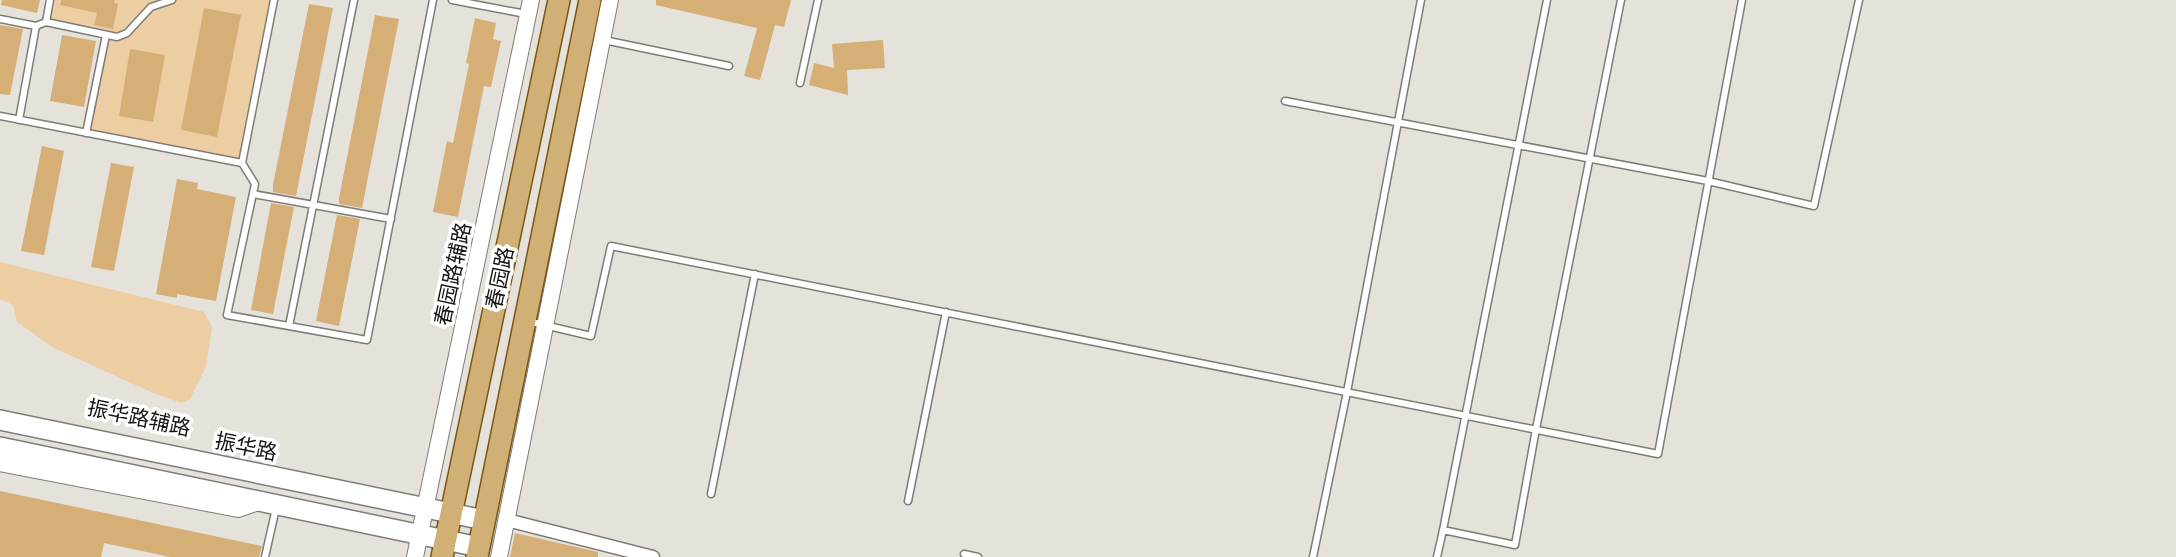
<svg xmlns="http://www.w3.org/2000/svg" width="2176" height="557" viewBox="0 0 2176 557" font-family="Helvetica,'Noto Sans SC',sans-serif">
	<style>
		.green { fill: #edcea2 }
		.building { fill: #d6af77 }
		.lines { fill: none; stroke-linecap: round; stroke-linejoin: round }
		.service-casing { stroke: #7f7b76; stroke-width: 9 }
		.minor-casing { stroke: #7f7b76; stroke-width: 15 }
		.tertiary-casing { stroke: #7f7b76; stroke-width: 18 }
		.secondary-casing { stroke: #7f7b76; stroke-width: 22 }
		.primary-casing { stroke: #7a5716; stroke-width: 24 }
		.service { stroke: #fff; stroke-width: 6 }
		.minor { stroke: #fff; stroke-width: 12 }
		.tertiary { stroke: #fff; stroke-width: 16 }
		.secondary { stroke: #fff; stroke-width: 19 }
		.primary { stroke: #d0b075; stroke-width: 21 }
		.labels { text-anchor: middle; stroke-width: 7; stroke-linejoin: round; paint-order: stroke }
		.street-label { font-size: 21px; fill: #141311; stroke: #fff }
	</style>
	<rect width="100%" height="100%" fill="#e5e1db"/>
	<path class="green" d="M 50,0 L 274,0 L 243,165 L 86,133 L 106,35 L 46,22 Z
		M 0,262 L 204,312 L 212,327 L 206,367 L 190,399 L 181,403 L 151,392 L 54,348 L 17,322 L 13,305 L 0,299 Z"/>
	<path class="building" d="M 2,0 L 40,0 L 37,13 L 1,5 Z
		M 61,0 L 115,0 L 114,3 L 118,4 L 113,29 L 94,25 L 97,13 L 60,5 Z
		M 656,0 L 791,0 L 784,27 L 775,25 L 760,80 L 744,76 L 757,28 L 656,5 Z
		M 309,4 L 333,8 L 296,196 L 273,192 L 273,185 Z
		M 204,8 L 241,15 L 217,137 L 181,130 Z
		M 375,15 L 399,19 L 362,208 L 339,204 L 339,198 Z
		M 475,18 L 496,23 L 493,39 L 501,41 L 491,87 L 484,86 L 458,217 L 433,212 L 447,141 L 453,143 L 469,64 L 466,63 Z
		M 0,25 L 23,29 L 10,95 L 0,94 Z
		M 62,35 L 96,41 L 84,107 L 50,101 Z
		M 883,40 L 885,68 L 847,70 L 848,95 L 809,85 L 814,63 L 834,68 L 832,44 Z
		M 130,49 L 165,55 L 153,122 L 119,116 Z
		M 42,146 L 64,151 L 44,255 L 21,251 Z
		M 111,163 L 134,167 L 114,271 L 91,267 Z
		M 177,179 L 198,183 L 197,189 L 236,197 L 216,301 L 177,294 L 177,298 L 156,294 Z
		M 271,203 L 294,207 L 273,314 L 251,310 Z
		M 337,215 L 360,219 L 339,326 L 316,321 Z
		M 0,491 L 262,546 L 259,557 L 170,557 L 104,543 L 101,557 L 0,557 Z
		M 515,533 L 598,552 L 598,557 L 510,557 Z"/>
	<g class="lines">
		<defs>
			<path id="service" d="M 50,0 L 46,22 L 117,37 L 127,33 L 151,7 L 172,0
				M 452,0 L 526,14
				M 0,19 L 36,26
				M 604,40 L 729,66
				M 800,83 L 818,0
				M 1285,101 L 1708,181 L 1814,206 L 1859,0
				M 0,116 L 242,163 L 274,0
				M 19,120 L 36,26 L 46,22
				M 86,133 L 106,35
				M 242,163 L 255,184 L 227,315 L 367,340 L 433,0
				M 253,194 L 391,219
				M 527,321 L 591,336 L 611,246 L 1658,454 L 1742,0
				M 289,326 L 354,0
				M 711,494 L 755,274
				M 908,501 L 946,312
				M 1443,530 L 1547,0
				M 964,554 L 978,557
				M 265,557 L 276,508
				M 1313,557 L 1347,392 L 1421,0
				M 1437,557 L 1443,530 L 1515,545 L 1536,429 L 1621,0"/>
			<path id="minor" d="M 507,520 L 653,557"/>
			<path id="tertiary" d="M 0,463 L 238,509 L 261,501
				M 415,557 L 531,0
				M 499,557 L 610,0"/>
			<path id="secondary" d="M 0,420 L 484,520
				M 0,447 L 479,547"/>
			<path id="primary" d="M 442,557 L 559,0
				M 477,557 L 590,0"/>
		</defs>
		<use href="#service" class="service-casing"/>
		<use href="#minor" class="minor-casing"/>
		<use href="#tertiary" class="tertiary-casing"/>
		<use href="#secondary" class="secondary-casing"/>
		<use href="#primary" class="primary-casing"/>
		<use href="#service" class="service"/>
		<use href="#minor" class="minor"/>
		<use href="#tertiary" class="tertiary"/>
		<use href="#secondary" class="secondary"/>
		<use href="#primary" class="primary"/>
	</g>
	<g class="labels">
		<g class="street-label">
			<text transform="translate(453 274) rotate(-78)" y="7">春园路辅路</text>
			<text transform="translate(500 278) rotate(-78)" y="7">春园路</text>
			<text transform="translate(139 418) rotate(12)" y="7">振华路辅路</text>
			<text transform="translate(246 447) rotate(12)" y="7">振华路</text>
		</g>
	</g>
</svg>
